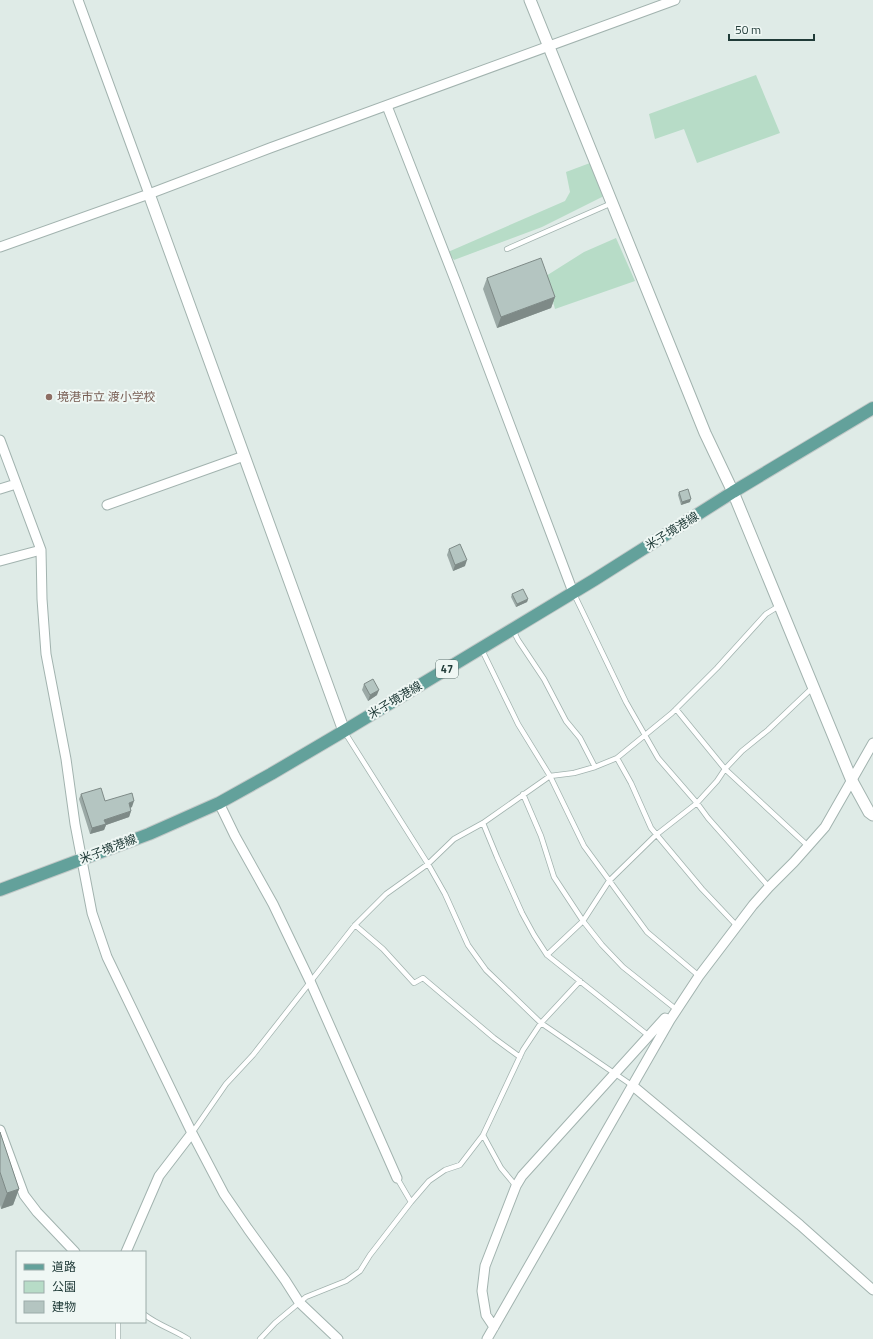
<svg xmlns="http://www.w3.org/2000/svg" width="873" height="1339" viewBox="0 0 873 1339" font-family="'Titillium Web','Noto Sans JP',sans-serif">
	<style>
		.green { fill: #b7dcc7 }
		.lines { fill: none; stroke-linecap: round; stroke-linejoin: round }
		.service-casing { stroke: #a2b3af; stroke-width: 6 }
		.minor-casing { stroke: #a2b3af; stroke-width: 11 }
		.tertiary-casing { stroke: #a2b3af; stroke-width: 13 }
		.primary-casing { stroke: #c1c8c7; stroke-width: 14 }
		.service { stroke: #fff; stroke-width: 4.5 }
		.minor { stroke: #fff; stroke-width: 9 }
		.tertiary { stroke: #fff; stroke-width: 11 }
		.primary { stroke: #63a19b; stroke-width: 12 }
		.wall { fill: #9ba9a6 }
		.shaded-wall { fill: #7e8a87 }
		.building { fill: #b4c5c1; stroke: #7e8a87 }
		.education-dot { fill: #8d6e63; stroke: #eff7f4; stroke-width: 1.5 }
		.labels { text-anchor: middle; stroke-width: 4; stroke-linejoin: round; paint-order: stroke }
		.shield { fill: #eff7f4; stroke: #5e7370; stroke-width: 1 }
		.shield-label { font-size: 11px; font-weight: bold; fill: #203b38 }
		.education-label { font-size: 12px; fill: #785e54; stroke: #eff7f4; text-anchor: start }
		.street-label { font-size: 12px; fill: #203b38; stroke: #eff7f4 }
	</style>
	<rect width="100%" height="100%" fill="#dfebe7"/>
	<path class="green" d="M 756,75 L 780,133 L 697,163 L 684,129 L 655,139 L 649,114 Z
		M 590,163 L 604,196 L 542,227 L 454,260 L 448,252 L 565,201 L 570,192 L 566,172 Z
		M 616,238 L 635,281 L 555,309 L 546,276 L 584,252 Z"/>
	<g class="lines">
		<defs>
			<path id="service" d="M 507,249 L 612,203
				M 574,594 L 626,702 L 658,758 L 697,803 L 708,818 L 769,887
				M 513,630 L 518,640 L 544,679 L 566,721 L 580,738 L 595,767
				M 482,650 L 518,724 L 550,776 L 584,846 L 647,932 L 699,976
				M 676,709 L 725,769 L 717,781 L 697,803 L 656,835 L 609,881 L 583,921 L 602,945 L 623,967 L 677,1010
				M 344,731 L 428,864 L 445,894 L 468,945 L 486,970 L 541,1023 L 633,1086
				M 617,758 L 631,783 L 651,828 L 702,889 L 737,926
				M 523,794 L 541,836 L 554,877 L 583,921 L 547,955
				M 483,823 L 497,857 L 522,913 L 534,935 L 547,955 L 649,1036
				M 808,846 L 725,769 L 742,751 L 768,730 L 809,691 L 813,689
				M 355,925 L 383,949 L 414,983 L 423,978 L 494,1038 L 520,1057
				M 192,1133 L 226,1084 L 253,1055 L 355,925 L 386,894 L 428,864 L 454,839 L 483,823 L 550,776 L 574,773 L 595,767 L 617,758 L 672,713 L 717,668 L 766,614 L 779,606
				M 397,1178 L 411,1202 L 429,1181 L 445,1170 L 460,1165 L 483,1135
				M 516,1186 L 501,1168 L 483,1135 L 523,1050 L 541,1023 L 580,981
				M 145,1315 C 158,1325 174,1330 188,1339
				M 118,1339 L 118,1322
				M 260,1339 L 275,1323 L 306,1297 L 346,1281 L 360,1271 L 370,1255 L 411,1202"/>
			<path id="minor" d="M 78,0 L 149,194
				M 387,106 L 457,285 L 573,592
				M 0,247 L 149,194 L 270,148 L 675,0
				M 0,440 L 41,550 L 42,599 L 46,654 L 66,759 L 75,824 L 92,913 L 107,957 L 192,1133 L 224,1194 L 248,1229 L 285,1280 L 299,1302 L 338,1339
				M 0,489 L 16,484
				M 107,505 L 244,456
				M 0,561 L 41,550
				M 219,803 L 235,836 L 273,904 L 310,981 L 397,1178
				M 633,1086 L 800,1225 L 873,1290
				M 0,1130 L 24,1195 L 37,1212 L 75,1252
				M 126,1252 L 159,1176 L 192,1133
				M 494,1327 L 486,1315 L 482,1291 L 485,1266 L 516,1186 L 522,1176 L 550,1145 L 665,1018 L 670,1020
				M 487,1339 L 670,1020 L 699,976 L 753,905 L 769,887 L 794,862 L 825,827 L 873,743"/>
			<path id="tertiary" d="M 530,0 L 705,433 L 733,492 L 852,781 L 869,812 L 873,815
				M 149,194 L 344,731"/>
			<path id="primary" d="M 0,890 L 149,834 L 219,803 L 271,774 L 344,731 L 594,580 L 733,492 L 873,408"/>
		</defs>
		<use href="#service" class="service-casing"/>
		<use href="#minor" class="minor-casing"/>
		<use href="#tertiary" class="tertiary-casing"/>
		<use href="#primary" class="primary-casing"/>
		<use href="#service" class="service"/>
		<use href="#minor" class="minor"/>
		<use href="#tertiary" class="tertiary"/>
		<use href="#primary" class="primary"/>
	</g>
	<path class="wall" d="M 487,278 L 555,297 L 551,308 L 497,328 L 483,289 Z
		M 679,492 L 690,502 L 681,505 L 678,495 Z
		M 449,549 L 465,566 L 453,571 L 447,555 Z
		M 512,594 L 528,599 L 527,602 L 516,607 L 511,597 Z
		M 364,684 L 377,695 L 368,701 L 362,690 Z
		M 81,794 L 105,801 L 132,807 L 130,808 L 131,811 L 129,817 L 106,825 L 104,830 L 90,834 L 79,799 Z
		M 0,1132 L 19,1189 L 13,1205 L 1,1209 L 0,1205 Z"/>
	<path class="shaded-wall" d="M 555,297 L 551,308 L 497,328 L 501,317 Z
		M 691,499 L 690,502 L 681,505 L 682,502 Z
		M 467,560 L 465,566 L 453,571 L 455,565 Z
		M 528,599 L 527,602 L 516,607 L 517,604 Z
		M 379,690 L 377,695 L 368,701 L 370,695 Z
		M 134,801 L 132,807 L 127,809 L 129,803 Z
		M 131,811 L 129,817 L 106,825 L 104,830 L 90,834 L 92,828 L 104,820 Z
		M 19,1189 L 13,1205 L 1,1209 L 7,1193 Z"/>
	<path class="building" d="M 541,258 L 555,297 L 501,317 L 487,278 Z
		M 688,489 L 691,499 L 682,502 L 679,492 Z
		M 460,544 L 467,560 L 455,565 L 449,549 Z
		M 523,589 L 528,599 L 517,604 L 512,594 Z
		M 373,679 L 379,690 L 370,695 L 364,684 Z
		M 101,788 L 105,801 L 132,793 L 134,801 L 129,803 L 131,811 L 104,820 L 106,824 L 92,828 L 81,794 Z
		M 0,1132 L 19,1189 L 7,1193 L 0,1172 Z"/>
	<circle class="education-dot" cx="49" cy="397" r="4"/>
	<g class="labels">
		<rect class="shield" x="436" y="660" width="22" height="18" rx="3"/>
		<g class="shield-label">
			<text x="447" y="673">47</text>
		</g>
		<g class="education-label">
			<text x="57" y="401">境港市立 渡小学校</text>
		</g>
		<g class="street-label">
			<text transform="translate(672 531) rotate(-32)" y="4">米子境港線</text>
			<text transform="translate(395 700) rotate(-31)" y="4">米子境港線</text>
			<text transform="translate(108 849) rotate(-21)" y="4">米子境港線</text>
		</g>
	</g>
	<rect x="16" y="1251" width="130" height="72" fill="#eff7f4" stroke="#9caca9"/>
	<rect x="24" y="1264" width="20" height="6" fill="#63a19b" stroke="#9caca9"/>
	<text x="52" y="1271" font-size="12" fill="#203b38">道路</text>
	<rect x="24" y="1281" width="20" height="12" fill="#b7dcc7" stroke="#9caca9"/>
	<text x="52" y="1291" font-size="12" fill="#203b38">公園</text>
	<rect x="24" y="1301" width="20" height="12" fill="#b4c5c1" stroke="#9caca9"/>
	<text x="52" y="1311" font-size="12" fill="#203b38">建物</text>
	<path d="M729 34v6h85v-6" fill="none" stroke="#203b38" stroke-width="2"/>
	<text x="735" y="34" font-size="12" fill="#203b38" stroke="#eff7f4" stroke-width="3" paint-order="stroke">50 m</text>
</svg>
